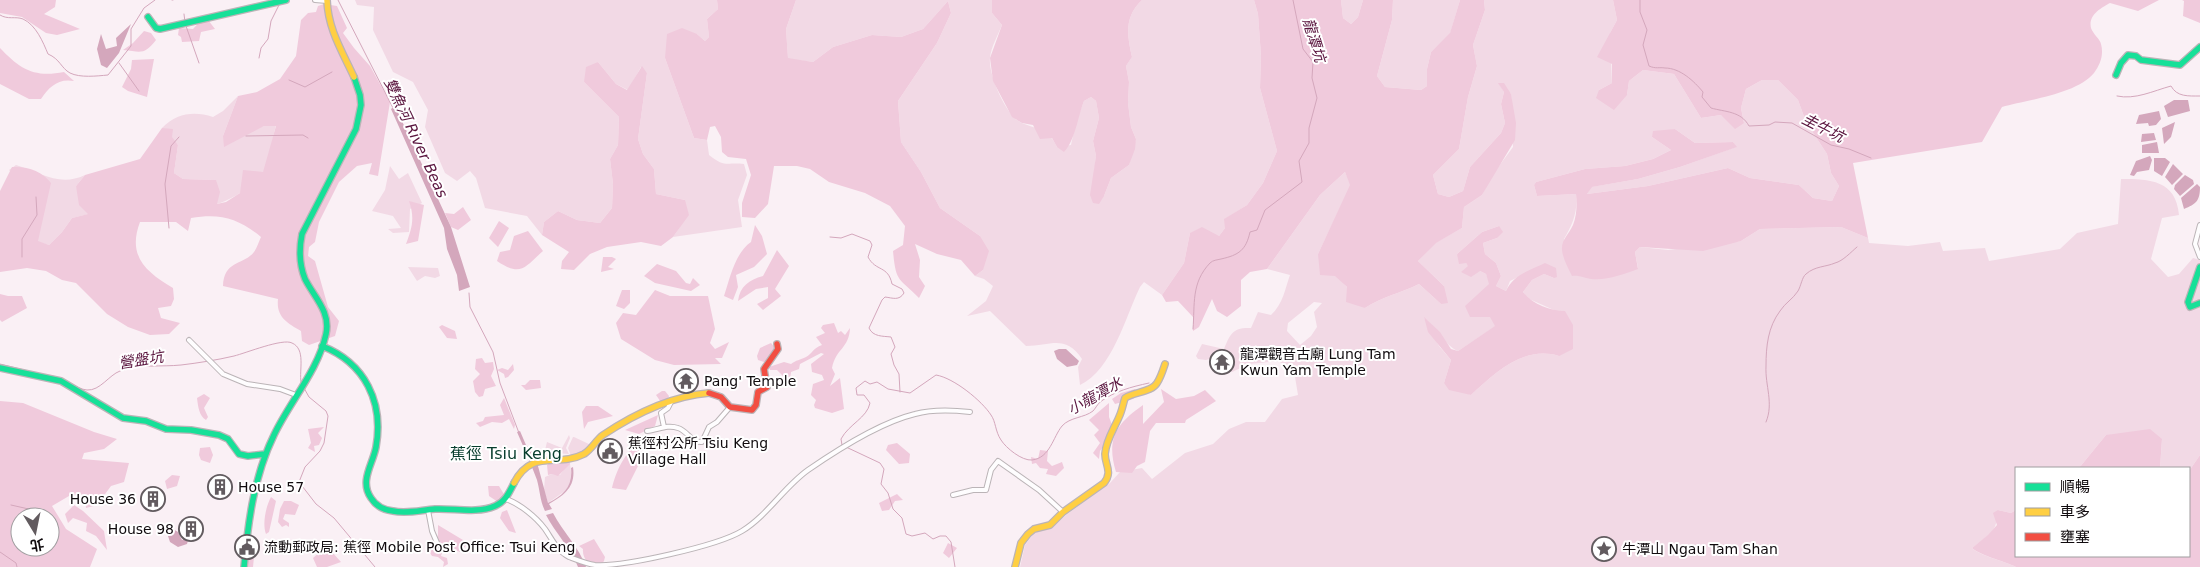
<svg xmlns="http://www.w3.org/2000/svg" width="2200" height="567" viewBox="0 0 2200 567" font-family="'DejaVu Sans','Noto Sans TC',sans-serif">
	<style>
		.green { fill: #f2d9e5; fill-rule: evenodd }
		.forest { fill: #f0cadc; fill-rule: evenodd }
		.water { fill: #d4a7bc }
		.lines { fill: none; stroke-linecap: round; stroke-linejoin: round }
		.stream { stroke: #d4a7bc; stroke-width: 1 }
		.street-casing { stroke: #bbb4b7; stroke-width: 6 }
		.fast-casing { stroke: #bbb4b7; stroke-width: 8 }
		.slow-casing { stroke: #bbb4b7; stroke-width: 8 }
		.jam-casing { stroke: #bbb4b7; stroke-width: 8 }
		.street { stroke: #fefdfe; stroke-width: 4 }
		.fast { stroke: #16e098; stroke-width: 5.5 }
		.slow { stroke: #ffcf43; stroke-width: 5.5 }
		.jam { stroke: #f24e42; stroke-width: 5.5 }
		.labels { text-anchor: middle; stroke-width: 4; stroke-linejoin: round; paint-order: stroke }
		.poi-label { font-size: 14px; fill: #100b0e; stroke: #fff; text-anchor: start }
		.water-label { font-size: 15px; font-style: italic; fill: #59133d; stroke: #fff }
		.quarter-label { font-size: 16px; fill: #073d2d; stroke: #fff }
	</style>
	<rect width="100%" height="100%" fill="#faf0f5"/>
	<path class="green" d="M 355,0 L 717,0 L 718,9 L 707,19 L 709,37 L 705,41 L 697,34 L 665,58 L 694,138 L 707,140 L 709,155 C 725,168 726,162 744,164 L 747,175 L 738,200 L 742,227 L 673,237 L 680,227 L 685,200 L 656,194 L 654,169 L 643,154 L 638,139 L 647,73 L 641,67 L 628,90 L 616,84 L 598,62 L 584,82 L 619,117 L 618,145 L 610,159 L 613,184 L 612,208 L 600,223 L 577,220 L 558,211 L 544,222 L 542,235 L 527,216 L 485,208 L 476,178 L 470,171 L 457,181 L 445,173 L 425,127 L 428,110 L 413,82 L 393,72 L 373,30 L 374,7 L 357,5 Z
		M 796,0 L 992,0 L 992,13 L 1002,25 C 998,35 991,47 990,58 C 988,74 1006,115 1020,122 C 1036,130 1048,127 1057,147 L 1071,145 L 1076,122 L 1084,101 L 1091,97 L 1096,101 L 1099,118 L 1093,141 L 1096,156 L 1094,175 L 1104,196 L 1111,178 L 1129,165 L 1136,139 L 1131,127 L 1128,103 L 1129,82 L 1126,66 L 1132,57 C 1127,35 1124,17 1142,0 L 1254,0 L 1258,14 L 1261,56 L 1260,88 L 1277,151 L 1263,183 L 1247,205 L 1225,219 L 1225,228 L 1219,236 L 1190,233 L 1184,263 L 1162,295 L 1144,282 L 1140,287 C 1125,318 1112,370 1080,385 L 1078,367 L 1082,359 C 1065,334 1051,346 1026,346 L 990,311 L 967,316 L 986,301 L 993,286 L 984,279 L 975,276 L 983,270 L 980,236 L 940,208 L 921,172 L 901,142 L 898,101 L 937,43 L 951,13 L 948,1 L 923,29 L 901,37 L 872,35 L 833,47 L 813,62 L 788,59 L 786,29 Z
		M 1341,0 L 1363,0 L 1358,17 L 1351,24 L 1343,18 Z
		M 1393,0 L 1460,0 L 1450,34 L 1431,52 L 1427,69 L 1427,86 L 1421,90 L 1385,87 L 1377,76 L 1392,20 Z
		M 1484,0 L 1613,0 L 1617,20 L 1610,33 L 1612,83 L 1599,90 L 1627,95 L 1629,81 L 1643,70 L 1674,74 L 1701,118 L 1721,115 L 1744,123 L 1741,108 L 1746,89 L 1762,80 L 1778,80 L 1798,100 L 1806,122 L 1827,154 L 1831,173 L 1839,186 L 1832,201 L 1813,198 L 1799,185 L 1750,178 L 1728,168 L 1648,186 L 1587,194 L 1591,187 L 1638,179 L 1680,167 L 1736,147 L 1733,142 L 1695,143 L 1675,129 L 1652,137 L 1671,150 L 1653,159 L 1625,166 L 1585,169 L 1536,182 L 1534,185 L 1537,196 L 1576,194 C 1578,211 1573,224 1564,239 L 1580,275 L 1638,268 L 1635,252 L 1640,247 L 1668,250 L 1741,241 L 1760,229 L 1841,227 L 1868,238 L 1869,243 L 1908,246 L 1940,242 L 1943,251 L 1985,248 L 1989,261 L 2060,249 L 2077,233 L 2118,224 L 2121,179 C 2150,179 2176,180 2179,215 L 2162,218 L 2151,259 L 2168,277 L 2179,274 L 2193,258 L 2200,260 L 2200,455 L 2189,471 L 2189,468 L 2160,468 L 2162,440 L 2106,435 L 2079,468 L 2016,468 L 2016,510 L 2011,513 L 1998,510 C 1997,533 1989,535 1972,548 C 1978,555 2004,561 2016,567 L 1020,567 L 1025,545 L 1034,533 L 1053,527 L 1066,515 L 1110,483 L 1120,472 L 1142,468 L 1152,479 L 1185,453 L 1213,444 L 1229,429 L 1246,422 L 1265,422 L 1282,399 L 1298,395 L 1295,377 L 1279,361 L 1249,364 L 1232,372 L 1226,367 L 1223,355 L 1206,360 L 1198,359 L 1196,356 L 1202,344 L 1224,349 C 1230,334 1233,327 1251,328 L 1258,312 L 1271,315 C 1283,304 1285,289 1290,275 L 1267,269 L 1320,195 L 1345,172 L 1351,185 L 1318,254 L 1365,308 C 1381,297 1401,293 1419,284 L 1441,304 L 1444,286 L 1418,261 L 1435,243 L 1462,228 L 1464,207 L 1482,195 L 1491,177 L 1513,147 L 1511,94 L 1499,83 L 1504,92 L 1501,104 L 1505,123 L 1501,133 L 1470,167 L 1463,191 L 1449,197 L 1438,194 L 1433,175 L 1459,149 L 1468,97 L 1477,66 L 1473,45 L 1485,10 ZM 1499,226 L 1497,238 L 1483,243 L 1485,254 L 1496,263 L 1501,276 L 1496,286 L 1506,291 L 1510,281 L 1545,264 L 1554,278 L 1544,274 L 1532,280 L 1523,292 L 1527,298 L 1556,311 L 1559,356 C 1524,345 1495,373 1471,395 L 1444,383 L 1451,360 L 1439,346 L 1424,318 C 1437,327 1445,346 1458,351 L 1496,326 L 1482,292 L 1490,284 L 1486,274 L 1480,271 L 1462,272 L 1469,266 L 1457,254 L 1482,232 ZM 1314,302 L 1322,303 L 1314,312 L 1317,327 L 1311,336 L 1300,345 L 1287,331 L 1288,323 Z
		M 238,96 L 223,136 L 264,126 L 276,125 C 272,140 270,158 264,171 C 258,183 230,201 217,204 L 216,180 L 183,179 L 174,173 L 178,145 L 162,128 C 177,113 194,111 213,117 L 223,111 Z
		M 16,165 C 41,173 60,187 85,175 L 76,186 L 89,214 L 72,218 L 62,232 L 49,245 L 38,242 L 26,188 L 9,170 Z
		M 390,166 L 399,179 L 408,173 L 422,203 L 410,209 L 409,232 L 393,233 L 388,229 L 401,228 L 393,216 L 372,211 L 385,190 Z
		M 408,267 L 438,268 L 440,276 L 435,278 L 425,276 L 417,281 Z
		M 569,435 L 570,438 L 566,448 L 569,454 L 554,453 L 549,456 L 544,454 L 547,442 L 562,448 Z
		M 573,437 L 574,437 L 591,445 L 582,452 L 571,456 L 568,448 Z
		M 569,462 L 570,463 L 572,481 L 565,491 L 548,503 L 544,490 L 545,477 L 552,474 L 560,475 Z"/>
	<path class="forest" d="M 0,0 L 56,0 L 55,7 L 44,14 L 80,29 L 57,35 L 46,33 L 22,17 L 0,13 Z
		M 717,0 L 796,0 L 786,29 L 788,58 L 813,62 L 833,47 L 872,35 L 901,37 L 923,29 L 948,1 L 951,13 L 937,43 L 898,101 L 901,142 L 921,172 L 940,208 L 980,236 L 989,251 L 983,270 L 975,276 L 961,260 L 937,254 L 915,244 L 920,260 L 919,277 L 925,286 L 919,298 C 899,277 896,284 893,251 L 903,245 L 905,226 L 890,206 L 865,193 L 829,182 L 810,169 L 797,166 L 774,166 L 768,204 L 755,218 L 742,217 L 742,203 L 751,175 L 746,159 L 728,157 L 722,152 L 721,137 L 715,126 L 710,127 L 707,140 L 694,138 L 665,58 L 667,34 L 682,28 L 697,34 L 705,41 L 709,37 L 707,19 L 718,9 Z
		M 992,0 L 1142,0 C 1124,17 1127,35 1132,57 L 1126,66 L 1129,82 L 1128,103 L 1131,127 L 1136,139 L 1135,149 L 1129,165 L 1111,178 L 1104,196 L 1099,204 L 1093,203 L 1090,195 L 1096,156 L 1093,141 L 1099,118 L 1096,101 L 1091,97 L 1084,101 C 1078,116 1075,141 1064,152 L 1057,147 L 1052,138 L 1040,139 L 1033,125 L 1022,123 L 1012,117 L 993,81 L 990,58 L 1002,25 L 992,13 Z
		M 1254,0 L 1341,0 L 1343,18 L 1351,24 L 1358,17 L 1363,0 L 1393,0 L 1392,20 L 1377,76 L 1385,87 L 1421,90 L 1427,86 L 1427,69 L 1431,52 L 1450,33 L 1460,0 L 1484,0 L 1485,10 L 1473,45 L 1477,66 L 1468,97 L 1459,149 L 1433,175 L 1438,194 L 1449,197 L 1463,191 L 1470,167 L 1501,133 L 1505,123 L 1501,104 L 1504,92 L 1498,83 L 1504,83 L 1511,94 L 1516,123 L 1515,140 L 1482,195 L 1464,207 L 1462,228 L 1436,243 L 1418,261 L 1444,286 L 1448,303 L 1441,304 L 1419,284 C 1401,293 1381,297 1365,308 L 1346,302 L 1347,287 L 1335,276 L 1320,275 L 1318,254 L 1350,185 L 1345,172 L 1320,195 L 1267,269 L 1250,272 L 1241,280 L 1241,306 L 1227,317 L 1217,311 L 1212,299 L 1199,327 L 1193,331 L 1193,317 L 1178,301 L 1166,302 L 1162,295 L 1184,263 L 1190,233 L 1202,227 L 1219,236 L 1225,228 L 1224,219 L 1247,205 L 1263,183 L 1277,151 L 1260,88 L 1261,56 L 1258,14 Z
		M 1613,0 L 2159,0 L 2138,11 L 2110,3 C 2101,8 2088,15 2091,28 C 2093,34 2100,39 2101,44 C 2104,55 2100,65 2094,73 C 2077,94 2027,100 2002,107 L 1982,142 L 1853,163 L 1868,238 L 1841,227 L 1760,229 L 1741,241 L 1703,251 L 1640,247 L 1635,252 L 1638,269 C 1624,274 1606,281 1591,279 C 1583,278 1580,275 1572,276 C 1568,268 1563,259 1562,250 C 1561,240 1569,234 1573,225 C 1577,215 1577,204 1576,194 L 1537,196 L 1534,185 L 1536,182 L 1585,169 L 1625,166 L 1653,159 L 1671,150 L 1652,137 L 1653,131 L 1675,129 L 1695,143 L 1733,142 L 1737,147 L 1680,167 L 1638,179 L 1592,187 L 1587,194 L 1648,186 L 1728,168 L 1750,178 L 1799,185 L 1813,198 L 1832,201 L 1839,186 L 1831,173 L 1827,154 L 1806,122 L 1798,100 L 1778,80 L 1762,80 L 1746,89 L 1741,108 L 1744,123 L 1735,129 L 1721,115 L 1701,118 L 1674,74 L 1643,70 L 1629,81 L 1627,95 L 1614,110 L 1596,98 L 1599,90 L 1612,83 L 1612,64 L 1597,57 L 1617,20 Z
		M 2182,0 L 2200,0 L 2200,23 L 2183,16 L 2184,1 Z
		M 324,4 L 337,6 L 347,28 L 343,33 L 354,48 L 370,66 L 390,102 L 378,176 L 369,174 L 372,163 L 357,166 L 339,182 L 319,222 L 315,242 L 309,247 L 308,256 L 315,261 L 328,307 L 339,321 L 335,336 L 309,345 L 302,341 L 301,331 C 287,323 276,317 278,299 L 223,286 C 224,260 244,265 254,252 C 257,248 259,241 261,237 C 238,218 220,213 191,218 L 188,231 L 176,222 L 140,222 C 127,256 146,272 173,288 L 174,299 L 171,306 L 158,308 L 161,318 L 180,323 L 169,334 L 150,335 L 128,327 L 107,314 L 76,283 L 62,280 L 46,271 L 27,268 L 0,272 L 0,191 L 12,167 C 28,166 42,171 51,183 L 38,241 L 49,245 L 62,232 L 72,218 L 88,214 L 79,205 L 76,186 L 85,175 L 140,159 L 162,128 L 173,129 L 172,137 L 178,145 L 174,173 L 183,179 L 216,180 L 220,192 L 217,204 L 226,202 L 240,193 L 243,170 L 263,172 L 276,126 L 264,126 L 224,147 L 223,136 L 238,96 L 257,92 L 280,79 L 296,56 L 301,20 L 308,13 L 316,12 L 318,6 Z
		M 205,16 L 215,29 L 201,32 L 199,41 L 182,42 L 181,37 L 178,35 L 179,28 L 193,29 Z
		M 144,31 L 151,33 L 156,40 C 144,55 142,52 123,50 L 133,43 Z
		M 0,48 C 20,69 34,78 64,72 L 74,81 C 58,78 49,87 41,99 L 29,99 L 0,84 Z
		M 154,59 L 147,97 L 128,91 L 122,87 L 131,69 L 132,60 Z
		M 598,62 L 616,84 L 627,90 L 642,66 L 647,73 L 638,139 L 643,154 L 654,169 L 656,194 L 685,200 L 689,215 L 673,237 L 661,246 L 641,242 L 607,247 L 590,254 L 574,270 L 561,269 L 562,261 L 569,252 L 542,235 L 544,222 L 558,211 L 577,220 L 600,223 L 612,208 L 613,184 L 610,159 L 618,145 L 619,117 L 584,82 L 586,67 Z
		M 409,201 L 424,205 L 418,241 L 406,244 C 412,228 415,218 409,201 Z
		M 463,207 L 471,220 L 458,230 L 451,227 L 445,213 L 454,214 Z
		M 499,221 L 509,228 L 498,247 L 489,238 Z
		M 755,225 L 762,236 L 767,254 L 754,267 L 736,275 L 738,287 L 733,300 L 724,296 C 730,278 735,253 751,242 Z
		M 1499,226 L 1503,232 L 1497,238 L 1483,243 L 1485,254 L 1496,263 L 1501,276 L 1496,286 L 1506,291 C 1513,275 1530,270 1545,263 L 1556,268 L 1557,277 L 1554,278 L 1544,274 L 1532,280 L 1523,292 C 1532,304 1550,311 1565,311 L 1573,325 L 1573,349 L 1559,356 C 1524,345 1495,373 1471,395 L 1449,390 L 1444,383 L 1451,360 L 1428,332 L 1424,317 L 1440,332 L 1451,349 L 1458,351 L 1495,326 L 1490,317 L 1470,317 L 1465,306 L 1489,284 L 1486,274 L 1480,271 L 1471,277 L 1461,272 L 1468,266 L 1466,263 L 1459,264 L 1457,254 L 1482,232 Z
		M 528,231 L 543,251 C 524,268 521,277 497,261 L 500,252 L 510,250 L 514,236 Z
		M 777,250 L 789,266 L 775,289 L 781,296 L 763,310 L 757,304 L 768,298 L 768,287 L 756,289 L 738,301 C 740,286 749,280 763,276 Z
		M 603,257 L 612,257 L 616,259 L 608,267 L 614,269 L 601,272 Z
		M 657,264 L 676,271 L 686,283 L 690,284 L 693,278 L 700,285 L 691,291 L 655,283 L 644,276 Z
		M 622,290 L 630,290 L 630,303 L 624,309 L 616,306 Z
		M 655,290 L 670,296 L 708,296 L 715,329 L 710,343 L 715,349 L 729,342 L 722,358 L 715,358 L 721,364 L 674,365 L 655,360 L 621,339 L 616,323 L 623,313 L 636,315 Z
		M 0,294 L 8,296 L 22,296 L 27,308 L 2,322 L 0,320 Z
		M 834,323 L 838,333 L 841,331 L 845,335 L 850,328 C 849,349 836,348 832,368 L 835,374 L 830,386 L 840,378 L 844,409 L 832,413 L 815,408 L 814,405 L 816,400 L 811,395 L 813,384 L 824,380 L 822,375 L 812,372 L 811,364 L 824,354 L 821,353 L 800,364 L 799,369 L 791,372 L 790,379 L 786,379 L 777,370 L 770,370 L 769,367 L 784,362 L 791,364 C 796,360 800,360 806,357 C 812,354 813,348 822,345 L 816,337 L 825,333 L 821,328 L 823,325 Z
		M 442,325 L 455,331 L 457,339 L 447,338 L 439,327 Z
		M 771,343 L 776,349 L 769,359 L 764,362 L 758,360 L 757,356 L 760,348 Z
		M 482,358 L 485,363 L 493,362 L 494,369 L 491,376 L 496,386 L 485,389 L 483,396 L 479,397 L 475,392 L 473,381 L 480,374 L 475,369 L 476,359 Z
		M 513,364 L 514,370 L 508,377 L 505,378 L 504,374 L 497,370 L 502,368 L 508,370 Z
		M 530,380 L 540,380 L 541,388 L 526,390 L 521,385 L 525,385 Z
		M 1135,389 L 1139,394 L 1133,399 L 1115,404 L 1112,399 L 1121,393 Z
		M 1161,389 L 1176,399 L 1194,396 L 1205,390 L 1216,401 L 1186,420 L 1185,423 L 1156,423 L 1150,431 L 1145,462 L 1137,466 L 1132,473 L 1116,472 C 1106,439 1116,424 1143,405 L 1143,424 L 1164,402 Z
		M 662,391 L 665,391 L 669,396 L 665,408 L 656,395 Z
		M 204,394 L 210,398 L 204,408 L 208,417 L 206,420 C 199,416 198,406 197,398 Z
		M 504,398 L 515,425 L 514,429 L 509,419 L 502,423 L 492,422 L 480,427 L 476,423 L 483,421 L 485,417 L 504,415 L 500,405 Z
		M 0,401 L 23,403 L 94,432 L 117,439 L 104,449 L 84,453 L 82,459 L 129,463 L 124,482 L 111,486 L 97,505 L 86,508 L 85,494 L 69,496 L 52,506 L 66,529 L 97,549 L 90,567 L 0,567 ZM 20,517 L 50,517 L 50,547 L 20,547 Z
		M 1109,403 L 1109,417 L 1114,430 L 1100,451 L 1099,459 L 1093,453 L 1100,443 L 1094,435 L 1099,430 L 1089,420 Z
		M 586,406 L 598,406 L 613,416 L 588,422 L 584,429 L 582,412 Z
		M 658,415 L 655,426 L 639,434 L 625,430 Z
		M 324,427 L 318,433 L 322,438 L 319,445 L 314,446 L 315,452 L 308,448 L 311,443 L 308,429 Z
		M 2150,429 L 2162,439 L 2160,468 L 2079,468 L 2106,435 Z
		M 640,443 L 643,456 L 626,490 L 612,488 C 616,471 625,451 640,443 Z
		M 897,443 L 910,454 L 909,463 L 899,464 L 886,450 L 888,445 Z
		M 210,447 L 213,455 L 210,463 L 201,460 L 199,455 L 200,448 Z
		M 1040,450 L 1048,451 L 1047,461 L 1052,466 L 1062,462 L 1064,468 L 1056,476 L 1046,474 L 1048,469 L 1040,468 L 1036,463 L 1032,464 L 1031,457 L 1038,459 Z
		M 2200,455 L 2200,567 L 2016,567 C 2004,561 1979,555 1972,548 L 1988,535 L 1997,525 L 1993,513 L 1998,510 L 2011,513 L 2016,510 L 2016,556 L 2189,556 L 2189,471 Z
		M 556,460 L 562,460 L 564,463 L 569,460 L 570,464 L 558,476 L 552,474 L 548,475 L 547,465 Z
		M 172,475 L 180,476 L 177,486 L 167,489 L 165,481 Z
		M 488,486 L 499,486 L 505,496 L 498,502 L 489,496 Z
		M 897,494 L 903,500 L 895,501 L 889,510 L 882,511 L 879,503 Z
		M 271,497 L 276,501 L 269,532 L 266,534 C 262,524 266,506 271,497 Z
		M 284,501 L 291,501 L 299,505 L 295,515 L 285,514 L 283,519 L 289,523 L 289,527 L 286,525 L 282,527 L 278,522 L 280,509 Z
		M 74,505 L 83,511 L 104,531 L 107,550 L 96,536 L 86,531 L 87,523 L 73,518 L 68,523 L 65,514 Z
		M 507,510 L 516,533 L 509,531 L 500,518 L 502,512 Z
		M 438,525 L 468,543 L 460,552 L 444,546 L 441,556 L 447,558 L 448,564 L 443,567 L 444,562 L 438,557 L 432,556 L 425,545 L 428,543 L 434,546 L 438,535 Z
		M 594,539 L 605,557 L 604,561 L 599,567 C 589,567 582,558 583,549 L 579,546 Z
		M 251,541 L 254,557 L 253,567 L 246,567 Z
		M 948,543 L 957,548 L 949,558 L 943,553 Z
		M 321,551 L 332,552 L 341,562 L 327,567 L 317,567 L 313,558 Z"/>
	<path class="water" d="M 131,24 L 119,53 L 107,68 L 101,65 L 97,49 L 101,34 L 106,49 L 117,46 L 116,38 Z
		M 2174,100 L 2188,100 L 2190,111 L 2168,117 L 2164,106 Z
		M 395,106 L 451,227 L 470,287 L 459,291 L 457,275 L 447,249 L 444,228 L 391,109 Z
		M 2159,111 L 2161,119 L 2156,125 L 2149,126 L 2148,123 L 2136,124 L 2139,115 Z
		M 2175,122 L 2171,137 L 2164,144 L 2162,128 Z
		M 2154,133 L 2156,140 L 2141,142 L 2142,134 Z
		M 2157,142 L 2159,153 L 2142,153 L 2142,145 Z
		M 2150,156 L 2152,160 L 2149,170 L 2137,172 L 2134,176 L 2130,175 L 2136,161 Z
		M 2154,158 L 2165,158 L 2170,162 L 2162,176 L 2154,171 Z
		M 2173,164 L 2183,174 L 2172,185 L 2165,177 Z
		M 2185,175 L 2193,180 L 2194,184 L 2180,196 L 2174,189 L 2175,185 Z
		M 2197,184 L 2200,187 C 2200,201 2196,204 2184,209 L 2181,198 Z
		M 1059,349 L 1066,349 L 1079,361 L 1077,365 L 1067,367 L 1057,359 L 1054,351 Z
		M 520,431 L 526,445 L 535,455 L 548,503 C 564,495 573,486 571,468 L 573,467 C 576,487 564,495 549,504 L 552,509 L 545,511 C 540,501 540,491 537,480 C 531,464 524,448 517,432 Z
		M 553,513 C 563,532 579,547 586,567 L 578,567 C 571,548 555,533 546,515 Z
		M 173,529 L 178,532 L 182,540 L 189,537 L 187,544 L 178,547 L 170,542 L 167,533 L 169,530 Z"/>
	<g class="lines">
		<path class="stream" d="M 172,0 L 173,0
			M 338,0 L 393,108
			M 1640,0 L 1640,12 L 1647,30 L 1643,45 L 1649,66 C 1656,69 1659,67 1665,68 C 1680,68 1694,81 1703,92 L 1702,97 L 1711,108 C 1725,112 1741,111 1749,126 L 1769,125 L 1775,122 L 1792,123 L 1831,145 L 1849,149 L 1871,158
			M 184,14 L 185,22
			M 0,15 C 8,20 15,16 23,19 C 36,25 43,42 48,54 C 60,59 61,68 70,73 C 80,78 97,76 108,75 L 131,46 L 131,29 L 144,8 L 155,0
			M 186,26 L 199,63
			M 259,58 L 261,48 L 268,39 L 271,21 L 280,3
			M 119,63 L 139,91
			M 289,80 L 305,87 L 332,72
			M 2117,96 C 2135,100 2153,91 2171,86 C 2177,97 2188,96 2200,96
			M 246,136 L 303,135 L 308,138
			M 169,228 L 165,184 L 171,146 L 179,137
			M 830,237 L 841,238 L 852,234 L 870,241 L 872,245 L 868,257 C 876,272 888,265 892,284 L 902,289 L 904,293 C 899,301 893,298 885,297 L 882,300 L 869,328 C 873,337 883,336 891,337 L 895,347 L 891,354 L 894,365 L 899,374 L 900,392
			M 22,257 L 22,239 L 37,215 L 36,197
			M 469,293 L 470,307 L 493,352 L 500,383 L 519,433
			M 1193,329 C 1195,304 1191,283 1210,263 C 1213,260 1217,260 1221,259 C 1239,255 1246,250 1250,232 L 1257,230 L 1265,210 L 1302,182 L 1299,161 L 1309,143 L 1309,128 L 1317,98 L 1312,78 L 1313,62 L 1303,49 L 1293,0
			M 0,364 L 28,371
			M 52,376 C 65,378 76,389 87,390 C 100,391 109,375 120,371 C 139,364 162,367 181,365 C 198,363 217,360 234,356 C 246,353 283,338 292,343 C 306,349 299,370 301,382
			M 304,388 L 309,397 L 326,411 L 328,416 L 324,443 L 320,451 L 305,467 L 299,482 L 316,504 L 334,518 L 375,567
			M 1766,422 C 1774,403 1765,386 1766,366 C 1766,346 1768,327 1780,311 C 1785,303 1793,299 1798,291 C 1801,286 1802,277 1806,274 C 1815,266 1826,267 1835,263 C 1843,261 1851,252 1857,247
			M 842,445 L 841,439 C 849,424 867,418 870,403 L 864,395 L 857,395 L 856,388 L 865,381 L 870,384 L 877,382 L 888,389 L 910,393 L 936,375 C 954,378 982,401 991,415 C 996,422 995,431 1001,440 C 1006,448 1022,461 1032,460 C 1050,458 1053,437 1062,426 C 1070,417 1084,418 1093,411 C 1095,409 1097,405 1100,402 C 1115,391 1131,387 1149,383
			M 846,447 L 880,463 L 884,469 L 881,484 L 888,493 L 893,509 L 902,518 L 906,534 L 912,536 L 925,533 L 933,539 L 940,536 L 946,536 L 951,542 L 955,567
			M 11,505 L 42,512 L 54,518 L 55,525
			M 0,552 L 16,563 L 17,567"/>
		<defs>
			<path id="street" d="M 315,0 L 327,1
				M 2200,225 L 2195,244 L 2200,257
				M 189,340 L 223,374 L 247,384 L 280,389 L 296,395
				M 664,427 L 661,413 L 668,408 L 671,402
				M 647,431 C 658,430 667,424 678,428 C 688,431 691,443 702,442 L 709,427 L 717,422 L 730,407
				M 953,495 L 973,490 L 986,490 L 991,470 L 998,461 L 1039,490 L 1063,512
				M 506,499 C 520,504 536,517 545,529 C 552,539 557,551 569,557 C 577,560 587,564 595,565 C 623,567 717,546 742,531 C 768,515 784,487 808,470 C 837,450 882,422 915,414 C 933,409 952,410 970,412
				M 428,510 L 432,531 L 438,545"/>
			<path id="fast" d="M 148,17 L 156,28 L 160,29 L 286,0
				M 2116,75 L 2121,63 L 2128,55 L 2136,56 L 2141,60 L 2180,65 L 2200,47
				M 2200,267 L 2188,302 L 2190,307 L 2200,303
				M 322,346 C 365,363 384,402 376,447 C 373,464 359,481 371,498 C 376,506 384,510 393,511 C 407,514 421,510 435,509 C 454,508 477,514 495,506 C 505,502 509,493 514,483
				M 0,368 L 61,381 L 123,418 L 146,421 L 166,429 L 191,430 L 219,435 L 228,439 L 239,454 L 248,456 L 265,454
				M 244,567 C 248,522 254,476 274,435 C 290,401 318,371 326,334 C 331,312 314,297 305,279 C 299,264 299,249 302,234 L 356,129 L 361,105 L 360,95 L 354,77"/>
			<path id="slow" d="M 327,0 C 328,29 342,51 354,77
				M 514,483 C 532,448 557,468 584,454 C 592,449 596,440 603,435 C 633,415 672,396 709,393
				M 1015,567 L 1021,543 L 1028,534 L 1034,529 L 1050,525 L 1063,512 L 1104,483 C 1113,472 1105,465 1105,454 C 1106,440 1114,429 1119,417 C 1122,411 1123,404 1125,398 C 1134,392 1152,392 1157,383 C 1161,377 1163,370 1165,364"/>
			<path id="jam" d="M 709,393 L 721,397 L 730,407 L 752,410 L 756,405 L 758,392 L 767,387 L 764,369 L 778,349 L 777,344"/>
		</defs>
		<use href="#street" class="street-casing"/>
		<use href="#fast" class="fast-casing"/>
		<use href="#slow" class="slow-casing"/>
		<use href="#jam" class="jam-casing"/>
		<use href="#street" class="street"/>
		<use href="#fast" class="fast"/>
		<use href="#slow" class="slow"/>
		<use href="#jam" class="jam"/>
	</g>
	<defs>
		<symbol id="temple-ring" viewBox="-11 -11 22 22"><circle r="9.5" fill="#fff" stroke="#625b5f" stroke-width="1.5"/><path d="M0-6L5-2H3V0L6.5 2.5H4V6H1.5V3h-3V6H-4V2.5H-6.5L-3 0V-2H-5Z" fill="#625b5f"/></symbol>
		<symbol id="civic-ring" viewBox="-11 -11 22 22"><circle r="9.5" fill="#fff" stroke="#625b5f" stroke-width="1.5"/><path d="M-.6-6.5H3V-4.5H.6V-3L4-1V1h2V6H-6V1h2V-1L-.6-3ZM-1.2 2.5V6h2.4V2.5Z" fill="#625b5f"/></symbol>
		<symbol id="building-ring" viewBox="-11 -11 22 22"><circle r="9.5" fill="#fff" stroke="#625b5f" stroke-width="1.5"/><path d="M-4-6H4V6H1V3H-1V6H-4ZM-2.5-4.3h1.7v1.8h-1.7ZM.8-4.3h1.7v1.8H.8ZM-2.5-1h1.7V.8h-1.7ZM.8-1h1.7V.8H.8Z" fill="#625b5f"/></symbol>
		<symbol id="sight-ring" viewBox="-11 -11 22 22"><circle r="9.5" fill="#fff" stroke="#625b5f" stroke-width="1.5"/><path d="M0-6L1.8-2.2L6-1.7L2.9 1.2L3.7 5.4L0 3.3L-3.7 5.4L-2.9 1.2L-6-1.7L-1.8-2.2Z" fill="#625b5f"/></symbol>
	</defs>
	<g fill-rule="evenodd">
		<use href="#temple-ring" x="1208" y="348" width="28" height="28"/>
		<use href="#temple-ring" x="672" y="367" width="28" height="28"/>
		<use href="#civic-ring" x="596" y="437" width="28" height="28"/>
		<use href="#building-ring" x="206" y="473" width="28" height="28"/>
		<use href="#building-ring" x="139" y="485" width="28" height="28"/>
		<use href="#building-ring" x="177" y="515" width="28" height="28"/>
		<use href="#civic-ring" x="233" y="533" width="28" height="28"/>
		<use href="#sight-ring" x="1590" y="535" width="28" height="28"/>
	</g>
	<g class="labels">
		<g class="poi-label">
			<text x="1240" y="359">龍潭觀音古廟 Lung Tam<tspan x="1240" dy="16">Kwun Yam Temple</tspan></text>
			<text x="704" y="386">Pang' Temple</text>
			<text x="628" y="448">蕉徑村公所 Tsiu Keng<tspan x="628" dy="16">Village Hall</tspan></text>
			<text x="238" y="492">House 57</text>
			<text x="136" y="504" text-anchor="end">House 36</text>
			<text x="174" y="534" text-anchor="end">House 98</text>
			<text x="264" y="552">流動郵政局: 蕉徑 Mobile Post Office: Tsui Keng</text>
			<text x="1622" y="554">牛潭山 Ngau Tam Shan</text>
		</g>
		<g class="water-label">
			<text transform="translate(1314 40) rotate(73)" y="5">龍潭坑</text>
			<text transform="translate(1823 128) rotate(27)" y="5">圭牛坑</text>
			<text transform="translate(416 138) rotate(65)" y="5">雙魚河 River Beas</text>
			<text transform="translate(141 360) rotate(-9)" y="5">營盤坑</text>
			<text transform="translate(1095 396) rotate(-29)" y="5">小龍潭水</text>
		</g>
		<g class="quarter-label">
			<text x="506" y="459">蕉徑 Tsiu Keng</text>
		</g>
	</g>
	<rect x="2015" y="467" width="175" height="90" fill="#ffffff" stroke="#9f9d9f"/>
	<rect x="2025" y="483" width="25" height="8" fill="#16e098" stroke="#9f9d9f"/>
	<text x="2060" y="492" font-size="15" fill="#100b0e">順暢</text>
	<rect x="2025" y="508" width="25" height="8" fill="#ffcf43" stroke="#9f9d9f"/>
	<text x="2060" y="517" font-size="15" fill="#100b0e">車多</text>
	<rect x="2025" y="533" width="25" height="8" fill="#f24e42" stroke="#9f9d9f"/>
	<text x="2060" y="542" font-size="15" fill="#100b0e">壅塞</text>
	<g transform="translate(35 532) rotate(170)"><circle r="24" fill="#ffffff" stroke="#9f9d9f"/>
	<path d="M0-4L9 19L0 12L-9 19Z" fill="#625b5f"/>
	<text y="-8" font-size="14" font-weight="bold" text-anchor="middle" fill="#100b0e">北</text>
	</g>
</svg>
